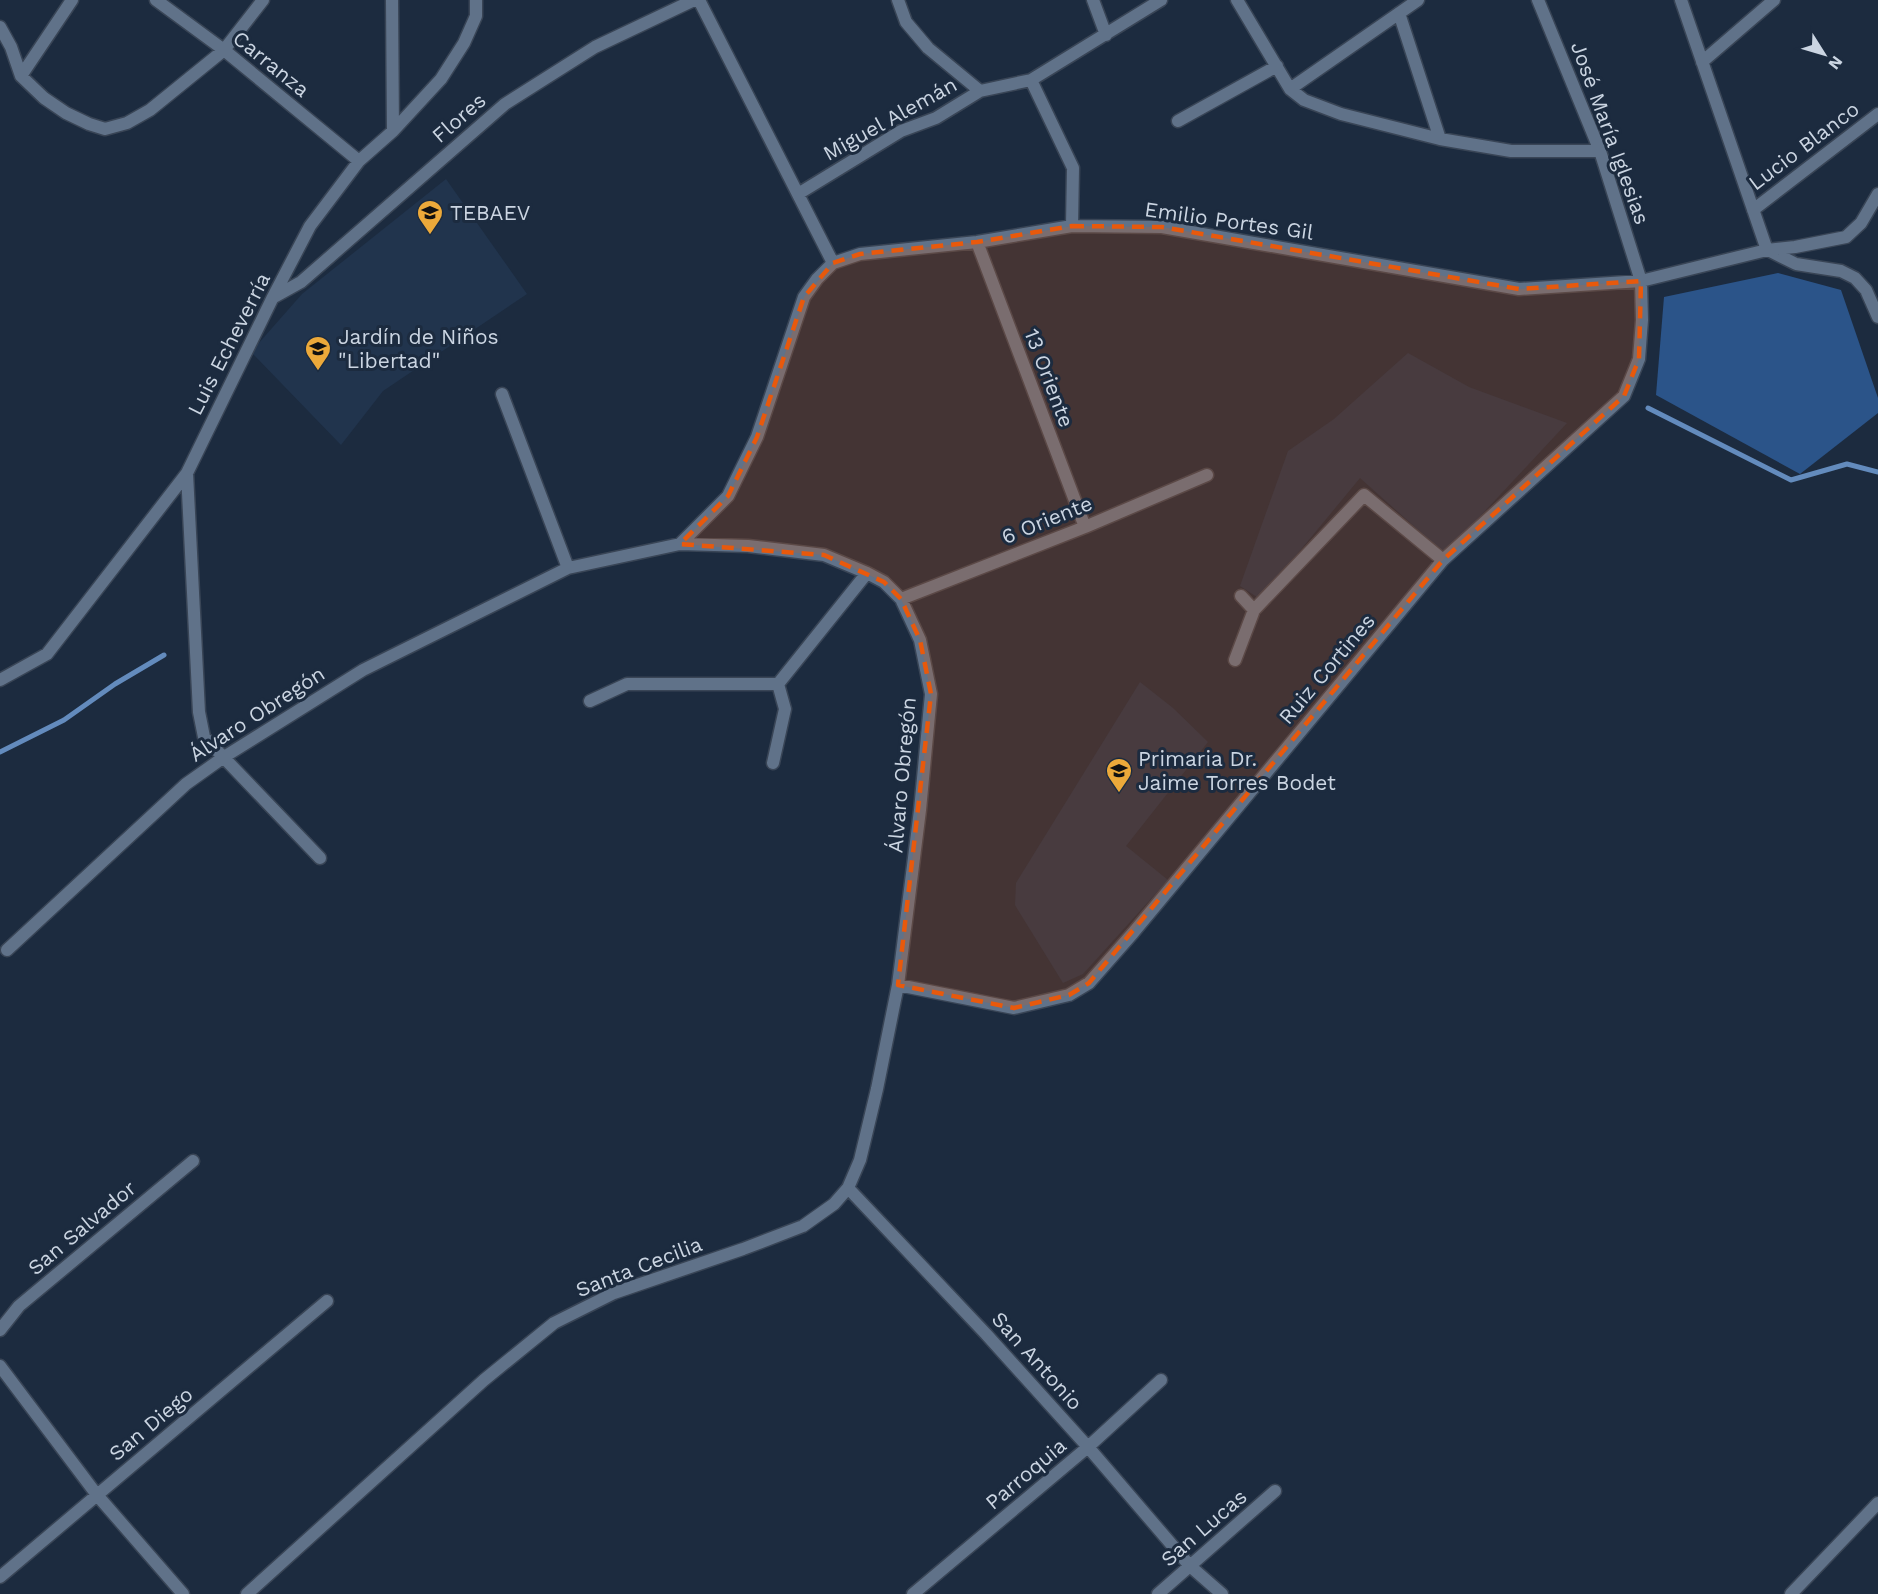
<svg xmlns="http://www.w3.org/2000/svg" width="1878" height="1594" viewBox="0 0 1878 1594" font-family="'Work Sans',sans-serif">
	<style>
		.built { fill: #21344d }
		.green { fill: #2b5489 }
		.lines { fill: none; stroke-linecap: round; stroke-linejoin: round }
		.stream { stroke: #638bbd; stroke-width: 5 }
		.street-casing { stroke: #394556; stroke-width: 15 }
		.street { stroke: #607289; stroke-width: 12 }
		.marked { fill: #e8590c; fill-opacity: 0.2; stroke: #e8590c; stroke-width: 4.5; stroke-dasharray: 12 8; stroke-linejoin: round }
		.labels { text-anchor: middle; stroke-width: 6; stroke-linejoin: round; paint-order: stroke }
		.street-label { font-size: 21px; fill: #cbd5e2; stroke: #1c2b3f }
		.poi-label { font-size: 21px; fill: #cbd5e2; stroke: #1c2b3f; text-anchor: start }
	</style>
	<rect width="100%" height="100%" fill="#1c2b3f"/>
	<path class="built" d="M 446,179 L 527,294 L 383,391 L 341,445 L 251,352 L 302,294 Z
		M 1408,353 L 1469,387 L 1567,423 L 1445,554 L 1360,478 L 1260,599 L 1240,586 L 1288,451 L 1334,419 Z
		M 1140,682 L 1173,708 L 1208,742 L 1126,846 L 1168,880 L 1083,974 L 1063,983 L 1015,905 L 1016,883 Z"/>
	<path class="green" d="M 1778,273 L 1841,290 L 1878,398 L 1878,413 L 1800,474 L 1656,395 L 1664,297 Z"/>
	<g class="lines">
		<path class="stream" d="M 1648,408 L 1791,480 L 1847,464 L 1878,472
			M 0,752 L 64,720 L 115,684 L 164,655"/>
		<defs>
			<path id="street" d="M 156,0 L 224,50 L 359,161
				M 392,0 L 393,131
				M 699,0 L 833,263
				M 898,0 L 906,22 L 928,48 L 980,91
				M 1093,0 L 1106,35
				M 1237,0 L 1290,89 L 1304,100 L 1341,114 L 1440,139 L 1511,151 L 1600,151
				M 1681,0 L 1767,250
				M 1399,13 L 1440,139
				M 0,27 L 11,47 L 21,76 L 44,98 L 66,113 L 89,124 L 105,129 L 127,123 L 150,110 L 224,50 L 263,0
				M 1702,62 L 1774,0
				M 21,76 L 72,0
				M 1031,80 L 1073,168 L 1072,226
				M 1290,89 L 1418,0
				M 1178,121 L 1277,66
				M 798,194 L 901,131 L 936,118 L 980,91 L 1031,80 L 1161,0
				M 1753,210 L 1878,114
				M 977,242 L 1085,527
				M 1768,250 L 1796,264 L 1841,271 L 1855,278 L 1866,290 L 1878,317
				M 274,297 L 301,282 L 505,104 L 595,47 L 694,0
				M 502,394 L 568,568
				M 680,544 L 728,496 L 757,437 L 804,297 L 817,279 L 833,263 L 860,254 L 977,242 L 1072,226 L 1162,227 L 1519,289 L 1641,281 L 1767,250 L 1795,247 L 1846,237 L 1861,223 L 1878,194
				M 1241,596 L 1254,610
				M 901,599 L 1085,527 L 1207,475
				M 1235,660 L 1254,610 L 1364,495 L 1443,560
				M 0,680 L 47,654 L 187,473
				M 778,684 L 867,573
				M 590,701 L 627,684 L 778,684
				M 773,763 L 785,709 L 778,684
				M 320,858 L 204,737 L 199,712 L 187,473 L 273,297 L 310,226 L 359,161 L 393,131 L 441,79 L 464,43 L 476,16 L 476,0
				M 7,950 L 186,784 L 224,757 L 363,670 L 568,568 L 680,544 L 748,546 L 824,555 L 867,573 L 884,582 L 901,599 L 920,640 L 931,694 L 920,810 L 898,985 L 877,1089 L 860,1160 L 848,1188 L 834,1204 L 803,1226 L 743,1249 L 614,1293 L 554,1323 L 484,1380 L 247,1594
				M 898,985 L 1014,1008 L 1069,995 L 1089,983 L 1133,933 L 1443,560 L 1624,396 L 1639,359 L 1642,320 L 1641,281 L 1600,151 L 1538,0
				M 848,1188 L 986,1334 L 1088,1447 L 1190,1566 L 1222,1594
				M 0,1330 L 19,1306 L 193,1161
				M 0,1366 L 97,1495 L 183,1594
				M 0,1577 L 327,1301
				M 913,1594 L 1088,1447 L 1161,1380
				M 1158,1594 L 1275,1491
				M 1791,1594 L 1878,1503"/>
		</defs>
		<use href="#street" class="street-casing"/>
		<use href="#street" class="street"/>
	</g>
	<path class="marked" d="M 1072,226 L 1162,227 L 1519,289 L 1641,281 L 1639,359 L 1624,396 L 1443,560 L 1089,983 L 1069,995 L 1014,1008 L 898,985 L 931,694 L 920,640 L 901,599 L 884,582 L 824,555 L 680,544 L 728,496 L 757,437 L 804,297 L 833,263 L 860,254 L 977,242 Z"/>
	<defs>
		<symbol id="school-pin" viewBox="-11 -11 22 30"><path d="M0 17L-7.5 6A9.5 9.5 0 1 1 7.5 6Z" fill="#eca93a" stroke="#1c2b3f"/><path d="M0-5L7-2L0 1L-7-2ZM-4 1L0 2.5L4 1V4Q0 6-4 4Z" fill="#111"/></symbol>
	</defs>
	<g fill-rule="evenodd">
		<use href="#school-pin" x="415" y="198" width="30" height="40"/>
		<use href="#school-pin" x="303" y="334" width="30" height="40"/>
		<use href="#school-pin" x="1104" y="756" width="30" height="40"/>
	</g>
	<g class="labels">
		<g class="street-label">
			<text transform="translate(271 64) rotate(39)" y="7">Carranza</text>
			<text transform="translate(459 118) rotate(-41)" y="7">Flores</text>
			<text transform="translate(890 119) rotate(-29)" y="7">Miguel Alemán</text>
			<text transform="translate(1610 133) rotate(70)" y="7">José María Iglesias</text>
			<text transform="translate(1804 146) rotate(-37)" y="7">Lucio Blanco</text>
			<text transform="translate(1229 221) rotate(8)" y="7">Emilio Portes Gil</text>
			<text transform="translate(229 344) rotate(-63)" y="7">Luis Echeverría</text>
			<text transform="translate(1049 378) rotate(69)" y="7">13 Oriente</text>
			<text transform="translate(1047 520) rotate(-22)" y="7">6 Oriente</text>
			<text transform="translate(1327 669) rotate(-50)" y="7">Ruiz Cortines</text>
			<text transform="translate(257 714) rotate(-33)" y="7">Álvaro Obregón</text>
			<text transform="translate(902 775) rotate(-85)" y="7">Álvaro Obregón</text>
			<text transform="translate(82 1228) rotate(-40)" y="7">San Salvador</text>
			<text transform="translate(639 1267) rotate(-21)" y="7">Santa Cecilia</text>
			<text transform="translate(1037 1361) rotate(48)" y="7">San Antonio</text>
			<text transform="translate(151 1424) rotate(-40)" y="7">San Diego</text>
			<text transform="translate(1026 1474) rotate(-40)" y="7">Parroquia</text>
			<text transform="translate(1204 1528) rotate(-41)" y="7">San Lucas</text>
		</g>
		<g class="poi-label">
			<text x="450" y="220">TEBAEV</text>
			<text x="338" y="344">Jardín de Niños<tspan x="338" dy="24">"Libertad"</tspan></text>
			<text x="1138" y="766">Primaria Dr.<tspan x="1138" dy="24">Jaime Torres Bodet</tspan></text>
		</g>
	</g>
	<g transform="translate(1824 54) rotate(127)" stroke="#1c2b3f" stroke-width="4.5" paint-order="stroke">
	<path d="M0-4.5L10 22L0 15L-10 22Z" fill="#cbd5e2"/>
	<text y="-9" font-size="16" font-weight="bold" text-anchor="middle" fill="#cbd5e2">N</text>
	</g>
</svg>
